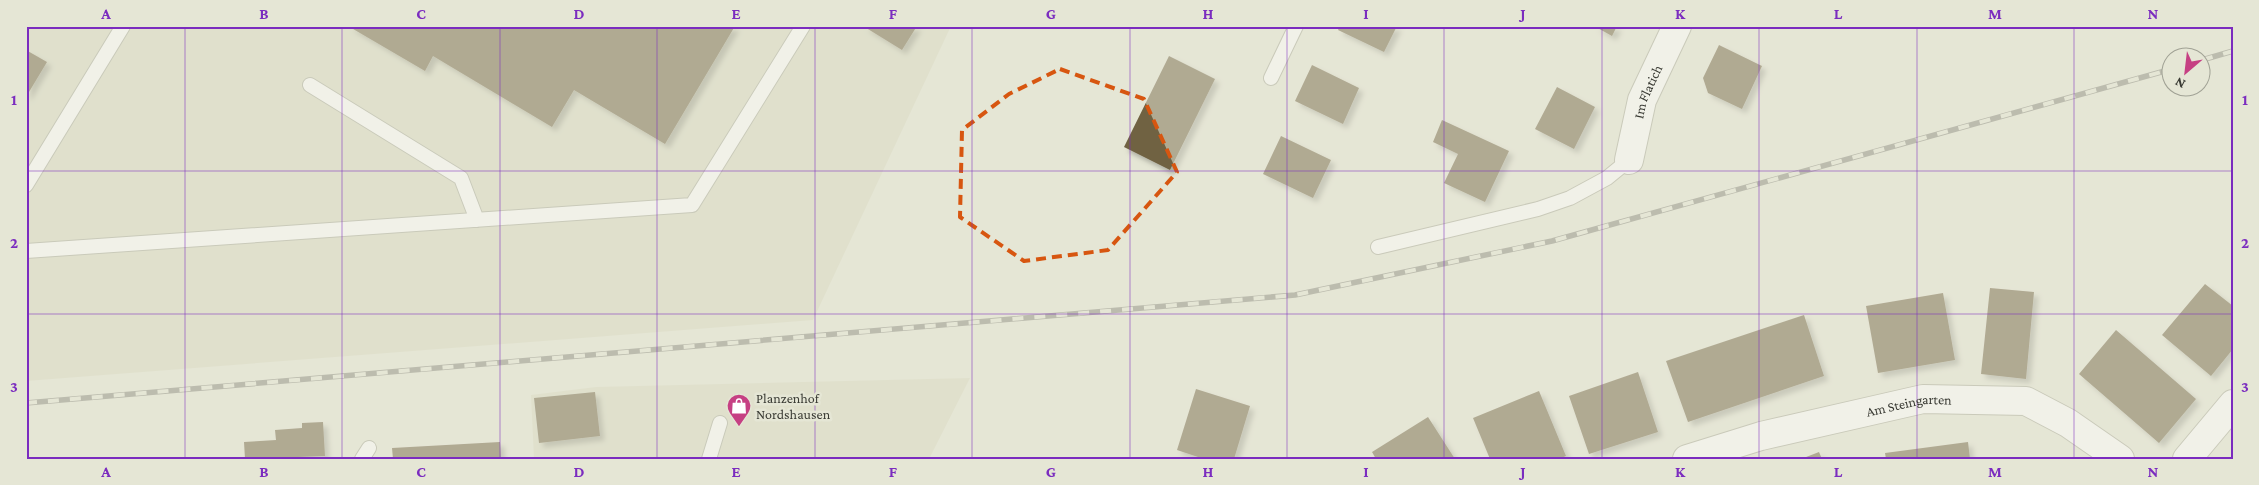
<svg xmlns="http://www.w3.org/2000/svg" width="2259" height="485" viewBox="0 0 2259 485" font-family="'Crimson Pro',serif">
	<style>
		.built { fill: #d9dac2 }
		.building { fill: #706243; filter: url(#shadow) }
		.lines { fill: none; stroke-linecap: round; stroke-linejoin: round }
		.service-casing { stroke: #a8a999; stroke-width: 16 }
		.minor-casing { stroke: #a8a999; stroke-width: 30 }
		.service { stroke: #fff; stroke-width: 14 }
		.minor { stroke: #fff; stroke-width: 28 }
		.rail-casing { stroke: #898a7f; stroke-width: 5.5 }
		.rail { stroke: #e5e6d5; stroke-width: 4; stroke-dasharray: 11; stroke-linecap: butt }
		.marked { fill: none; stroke: #d75610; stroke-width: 4; stroke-dasharray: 10 6; stroke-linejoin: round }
		.grid { fill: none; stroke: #7b2cbf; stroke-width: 1; stroke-opacity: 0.55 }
		.labels { text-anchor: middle; stroke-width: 5; stroke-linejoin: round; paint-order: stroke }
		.street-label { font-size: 14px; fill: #3a3b34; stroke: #e5e6d5 }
		.poi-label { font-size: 14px; fill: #3a3b34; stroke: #e5e6d5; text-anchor: start }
		.neatline { fill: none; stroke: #7b2cbf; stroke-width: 2 }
		.grid-label { font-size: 16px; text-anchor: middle; font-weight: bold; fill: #7b2cbf }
	</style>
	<defs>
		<filter id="shadow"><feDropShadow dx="4.5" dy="4.5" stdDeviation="2.5" flood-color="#0004"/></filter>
	</defs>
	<rect width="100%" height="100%" fill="#e5e6d5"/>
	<path class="built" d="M 26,26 L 951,26 L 813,320 L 26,381 Z
		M 970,378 L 929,459 L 534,459 L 531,395 L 596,387 Z"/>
	<path class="building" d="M 348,26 L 735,26 L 665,144 L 574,90 L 552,127 L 433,56 L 425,71 Z
		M 863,26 L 917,26 L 902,50 Z
		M 1340,26 L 1397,26 L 1384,52 L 1338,30 Z
		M 1594,26 L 1617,26 L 1612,36 Z
		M 1719,45 L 1762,66 L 1742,109 L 1708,93 L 1703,78 Z
		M 26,50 L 47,62 L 26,97 Z
		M 1169,56 L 1215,79 L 1170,170 L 1124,147 Z
		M 1312,65 L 1359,88 L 1343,124 L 1295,101 Z
		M 1557,87 L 1595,107 L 1574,149 L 1535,129 Z
		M 1442,120 L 1509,151 L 1485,202 L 1444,183 L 1458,154 L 1433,142 Z
		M 1281,136 L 1331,160 L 1313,198 L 1263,174 Z
		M 2205,284 L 2233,306 L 2233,349 L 2211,376 L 2162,335 Z
		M 1990,288 L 2034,292 L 2026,379 L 1981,374 Z
		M 1943,293 L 1955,360 L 1878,373 L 1866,306 Z
		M 1804,315 L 1824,376 L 1688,422 L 1666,361 Z
		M 2116,330 L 2196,399 L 2159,443 L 2079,374 Z
		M 1638,372 L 1658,432 L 1589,454 L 1569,396 Z
		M 1196,389 L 1250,406 L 1234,459 L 1204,459 L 1177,450 Z
		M 1539,391 L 1566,456 L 1559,459 L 1490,459 L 1473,418 Z
		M 595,392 L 600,436 L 539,443 L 534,398 Z
		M 1428,417 L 1455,459 L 1376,459 L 1372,452 Z
		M 323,422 L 325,456 L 245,459 L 244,442 L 276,440 L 275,430 L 302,428 L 302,423 Z
		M 500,442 L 501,459 L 393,459 L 392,448 Z
		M 1968,442 L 1970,459 L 1886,459 L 1885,453 Z
		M 1819,452 L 1822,459 L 1801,459 Z"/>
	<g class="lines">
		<defs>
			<path id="service" d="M 1271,78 L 1296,26
				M 310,85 L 461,178 L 477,220
				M 26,185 L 123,26
				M 1378,247 L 1538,209 L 1570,198 L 1607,178 L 1629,160
				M 26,251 L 692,205 L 803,26
				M 362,459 L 369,448
				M 709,459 L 720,423"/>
			<g id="minor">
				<path id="s1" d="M 1629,160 L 1642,100 L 1677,26"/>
				<path id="s2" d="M 1687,459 L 1761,436 L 1923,399 L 2026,401 L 2068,423 L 2120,459"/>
				<path d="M 2187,459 L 2233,404"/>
			</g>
		</defs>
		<use href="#service" class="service-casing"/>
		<use href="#minor" class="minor-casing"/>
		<use href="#service" class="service"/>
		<use href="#minor" class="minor"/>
		<defs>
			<path id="rail" d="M 2202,60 L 2233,51
				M 26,403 L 1295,295 L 1552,241 L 2172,69"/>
		</defs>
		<use href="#rail" class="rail-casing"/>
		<use href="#rail" class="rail"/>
	</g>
	<path d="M0 0H2259V485H0ZM 1060,69 L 1144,99 L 1177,172 L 1108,250 L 1024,261 L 960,217 L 962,130 L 1009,94 Z" fill="#e5e6d5" fill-opacity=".55" fill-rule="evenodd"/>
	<path class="marked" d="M 1060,69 L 1144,99 L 1177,172 L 1108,250 L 1024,261 L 960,217 L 962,130 L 1009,94 Z"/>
	<path class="grid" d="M 185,26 L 185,459M 342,26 L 342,459M 500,26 L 500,459M 657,26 L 657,459M 815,26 L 815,459M 972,26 L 972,459M 1130,26 L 1130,459M 1287,26 L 1287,459M 1444,26 L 1444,459M 1602,26 L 1602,459M 1759,26 L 1759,459M 1917,26 L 1917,459M 2074,26 L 2074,459M 26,171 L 2233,171M 26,314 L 2233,314"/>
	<defs>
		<symbol id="shop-pin" viewBox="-11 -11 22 30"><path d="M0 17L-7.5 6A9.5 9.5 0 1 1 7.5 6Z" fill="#c64083" stroke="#e5e6d5"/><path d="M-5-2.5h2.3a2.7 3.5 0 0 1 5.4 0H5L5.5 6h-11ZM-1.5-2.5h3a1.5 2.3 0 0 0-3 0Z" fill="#fff"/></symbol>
	</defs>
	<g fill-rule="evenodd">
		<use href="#shop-pin" x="725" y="392" width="28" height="38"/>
	</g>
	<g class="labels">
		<g class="street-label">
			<text dy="5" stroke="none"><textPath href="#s1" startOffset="71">Im Flatich</textPath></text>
			<text dy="5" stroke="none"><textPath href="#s2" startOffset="229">Am Steingarten</textPath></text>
		</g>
		<g class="poi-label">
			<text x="756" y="403">Planzenhof<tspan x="756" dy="16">Nordshausen</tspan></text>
		</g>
	</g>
	<rect width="2259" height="485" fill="none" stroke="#e5e6d5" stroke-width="55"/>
	<g transform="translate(2186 72) rotate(208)"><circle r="24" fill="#e5e6d5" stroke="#a1a295"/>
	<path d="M0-4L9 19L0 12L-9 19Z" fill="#c64083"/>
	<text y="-8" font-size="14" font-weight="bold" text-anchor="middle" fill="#3a3b34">N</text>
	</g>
	<rect x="28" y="28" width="2204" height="430" class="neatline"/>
	<g class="grid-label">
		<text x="106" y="19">A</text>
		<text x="264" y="19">B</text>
		<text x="421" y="19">C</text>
		<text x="579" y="19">D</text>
		<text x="736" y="19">E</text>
		<text x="893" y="19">F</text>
		<text x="1051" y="19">G</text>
		<text x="1208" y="19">H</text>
		<text x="1366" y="19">I</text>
		<text x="1523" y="19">J</text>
		<text x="1680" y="19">K</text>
		<text x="1838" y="19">L</text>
		<text x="1995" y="19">M</text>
		<text x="2153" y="19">N</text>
		<text x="14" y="105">1</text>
		<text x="2245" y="105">1</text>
		<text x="14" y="248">2</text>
		<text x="2245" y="248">2</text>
		<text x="14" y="392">3</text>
		<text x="2245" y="392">3</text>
		<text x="106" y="477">A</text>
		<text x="264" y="477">B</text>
		<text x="421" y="477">C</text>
		<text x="579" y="477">D</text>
		<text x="736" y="477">E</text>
		<text x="893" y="477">F</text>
		<text x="1051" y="477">G</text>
		<text x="1208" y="477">H</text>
		<text x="1366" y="477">I</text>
		<text x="1523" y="477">J</text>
		<text x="1680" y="477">K</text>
		<text x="1838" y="477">L</text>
		<text x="1995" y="477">M</text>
		<text x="2153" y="477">N</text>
	</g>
</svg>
